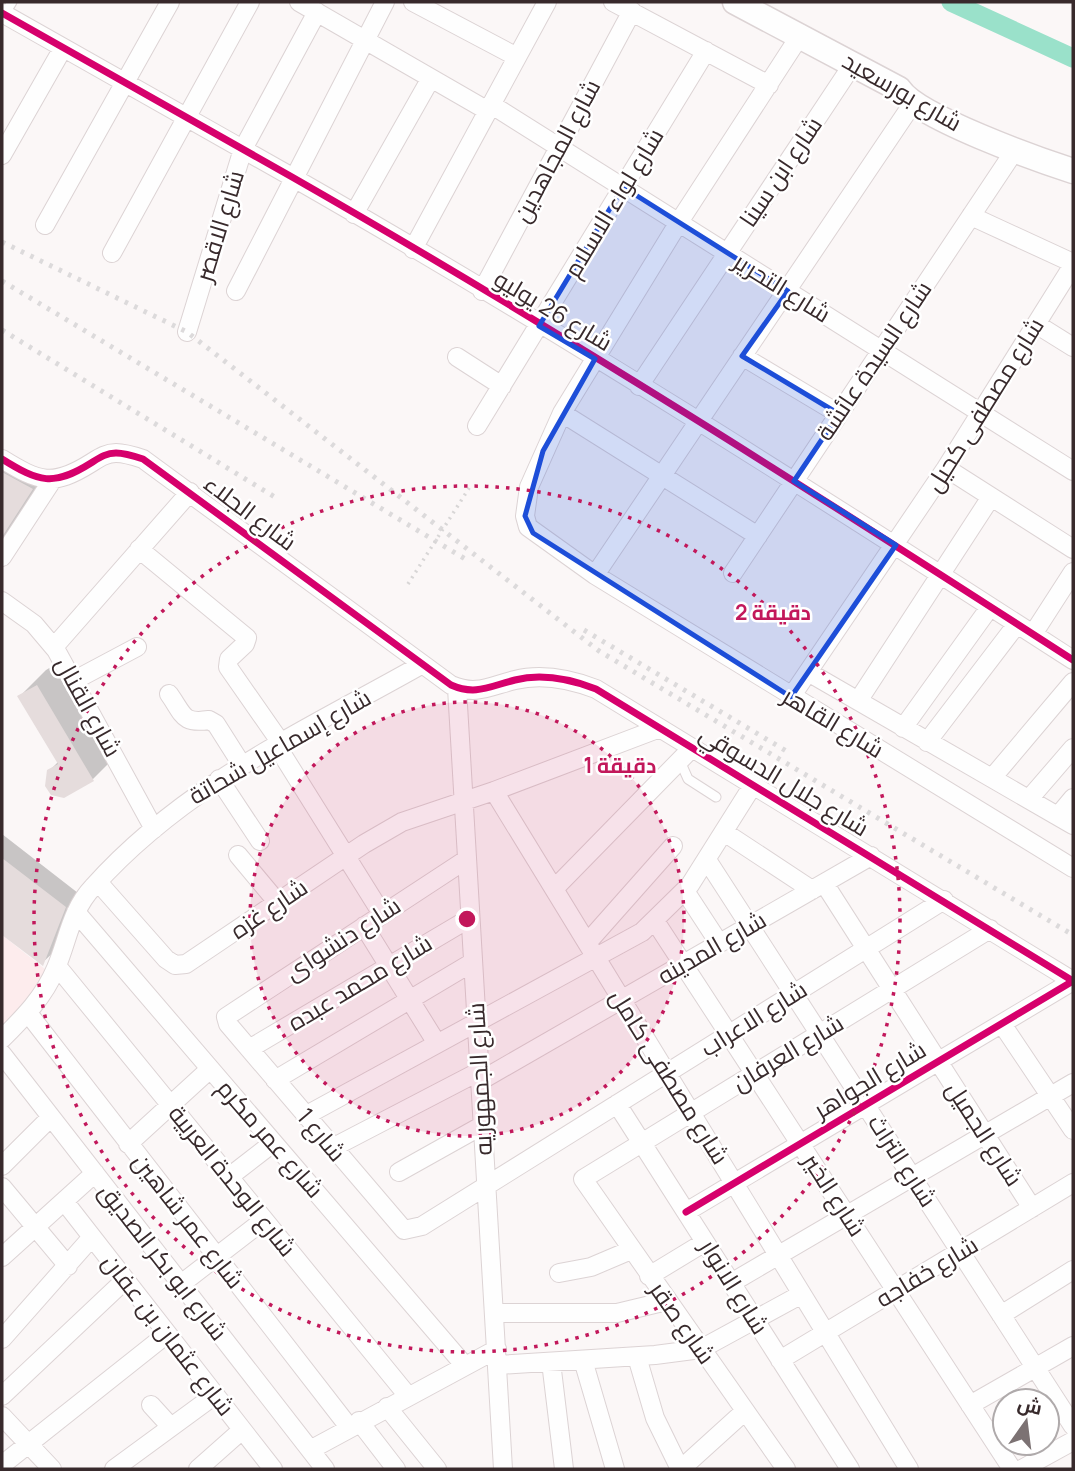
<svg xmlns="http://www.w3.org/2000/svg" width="1075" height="1471" viewBox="0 0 1075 1471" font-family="Manrope,Cairo,sans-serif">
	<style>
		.built { fill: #fdeced }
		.shadow { fill: #0003 }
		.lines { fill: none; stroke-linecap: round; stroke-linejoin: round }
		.canal { stroke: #9ae1ca; stroke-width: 19 }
		.building { fill: #e5dcdc }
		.service-casing { stroke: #dcd3d4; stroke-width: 11 }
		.minor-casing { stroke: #dcd3d4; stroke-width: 20 }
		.secondary-casing { stroke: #dcd3d4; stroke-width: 27 }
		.service { stroke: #fefefe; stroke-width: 9 }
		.minor { stroke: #fefefe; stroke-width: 18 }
		.secondary { stroke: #fefefe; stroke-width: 24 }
		.rail { stroke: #dcdadb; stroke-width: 5; stroke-dasharray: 3.5 7; stroke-linecap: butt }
		.path-bridge { stroke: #d8d6d6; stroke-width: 3.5; stroke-dasharray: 2 5; stroke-linecap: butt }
		.cycleway-casing { stroke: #fff; stroke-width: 11 }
		.cycleway { stroke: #d6006c; stroke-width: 7 }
		.marked { fill: #1d4ed8; fill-opacity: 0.2; stroke: #1d4ed8; stroke-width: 5; stroke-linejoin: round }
		.ring { fill: none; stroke: #c2185b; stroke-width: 3.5; stroke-dasharray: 3.5 7 }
		.labels { text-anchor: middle; stroke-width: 5; stroke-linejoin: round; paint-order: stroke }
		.street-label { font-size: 24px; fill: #382a2c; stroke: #fff }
		.centre { fill: #c2185b; stroke: #fff; stroke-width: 3.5 }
		.ring-label { font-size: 21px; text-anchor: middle; font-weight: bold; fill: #c2185b; stroke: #fff; stroke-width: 5; stroke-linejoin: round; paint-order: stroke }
	</style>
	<rect width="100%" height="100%" fill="#fbf7f7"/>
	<path class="built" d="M 2,935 L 46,970 L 30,1001 L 2,1026 Z"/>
	<path class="shadow" d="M 2,449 L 45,475 L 5,536 L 2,551 Z
		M 63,660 L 119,753 L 93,779 L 49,771 L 59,761 L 20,696 L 46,670 Z
		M 2,834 L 78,893 L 56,950 L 42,963 L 2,932 Z"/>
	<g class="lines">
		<path class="canal" d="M 951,2 L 1073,58"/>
	</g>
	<path class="building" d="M 2,472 L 33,489 L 2,537 Z
		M 37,685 L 94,781 L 64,798 L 51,795 L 45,786 L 47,770 L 58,764 L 17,696 Z
		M 2,858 L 66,907 L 43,966 L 2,935 Z"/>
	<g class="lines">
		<defs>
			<path id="service" d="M 4,15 L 12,2
				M 680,761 L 688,779 L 716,797"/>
			<path id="minor" d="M 299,2 L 488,111
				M 413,2 L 517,57
				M 613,2 L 769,85
				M 2,13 C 99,68 196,122 292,177 C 558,329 816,494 1073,660
				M 801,34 L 679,222 L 562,413 L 529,487 L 525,516 L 528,527 L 595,575 L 1073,868
				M 492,105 L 1073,471
				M 2,155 L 63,48
				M 354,214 L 431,78
				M 971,216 L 1073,263
				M 45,225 L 170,2
				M 413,249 L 547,2
				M 112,253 L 250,2
				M 236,291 L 385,2
				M 482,291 L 632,11
				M 1036,324 L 1073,347
				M 187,332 L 243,149 L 317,12
				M 742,356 L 839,414
				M 457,357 L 502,386
				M 639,386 L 853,64
				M 562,413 L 758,536
				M 477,426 L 706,51
				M 2,459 C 39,482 53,487 91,463 C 99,458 106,453 116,453 C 125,453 134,456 143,459 L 451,685 C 476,696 490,686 515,680 C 543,673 570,679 596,689 L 1073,981 L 686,1212
				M 946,468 L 1073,549
				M 139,549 L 247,638 L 245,644 L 229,659 L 228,667 L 281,743
				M 2,557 L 53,479
				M 733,573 L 1015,150
				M 595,575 L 913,103
				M 2,601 L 34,624 L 56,650 L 154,829
				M 1033,634 L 1073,572
				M 54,647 L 190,492
				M 808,672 L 1073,825
				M 75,680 L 137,647
				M 457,688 L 503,1469
				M 169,694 C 184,715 182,724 209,720 L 216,724 L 242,765
				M 791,697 L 946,468 L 1073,265
				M 858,701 L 991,497
				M 903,728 L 990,607
				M 927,742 L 1017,624
				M 277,746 L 382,914
				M 992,778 L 1073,682
				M 219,779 L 260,841
				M 494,791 L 909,1469
				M 1029,799 L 1073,748
				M 1058,816 L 1073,798
				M 724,832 L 812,890
				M 238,855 L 278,903
				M 467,859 L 226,1017 L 228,1024 L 404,1230 L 422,1226 L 944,900
				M 707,860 L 1073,1426
				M 98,882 L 166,959 L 175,965 L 186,964 L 364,844 L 402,822 L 494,791 L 660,728
				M 824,883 L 1032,1208
				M 554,889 L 692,748
				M 685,891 L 719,943
				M 76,912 L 465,1366
				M 655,921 L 1012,1469
				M 364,926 L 436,1042
				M 587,943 L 673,846
				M 57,966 L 408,1396
				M 28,1013 L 349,1427
				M 1002,1024 L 1073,1130
				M 2,1039 C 24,1017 44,997 56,968 C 68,940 71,910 93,887 C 184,785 304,731 421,665
				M 249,1049 L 470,918
				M 2,1054 L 325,1469
				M 275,1080 L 473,962
				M 480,1081 L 871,856
				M 617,1104 L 850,1469
				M 305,1116 L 642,932 L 690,885 L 753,785
				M 128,1144 L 210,1069
				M 332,1148 L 480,1071
				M 2,1166 L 51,1117
				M 399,1172 L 483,1125
				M 229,1177 L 273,1143
				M 2,1187 L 68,1266
				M 64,1201 L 273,1469
				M 2,1257 L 95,1173
				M 559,1273 L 591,1267 L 631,1250
				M 649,1276 L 705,1242
				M 731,1283 L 1073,1083
				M 181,1284 L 264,1220
				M 494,1313 L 617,1313 L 667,1301
				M 1001,1315 L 1073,1270
				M 2,1339 L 92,1237
				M 637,1357 L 655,1418 L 680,1469
				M 583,1360 L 615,1469
				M 780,1360 L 1073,1183
				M 551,1362 L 564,1469
				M 498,1365 L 655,1355 L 701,1349 L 802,1294
				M 2,1396 L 125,1280
				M 151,1405 L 171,1427
				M 970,1405 L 1073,1346
				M 387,1407 L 437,1469
				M 2,1416 L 52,1469
				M 359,1421 L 396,1469
				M 310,1450 L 497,1349
				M 2,1465 L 167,1334
				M 114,1469 L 215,1395
				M 198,1469 L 242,1430
				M 681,1469 L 745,1411
				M 786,1469 L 583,1179 L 990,929
				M 1022,1469 L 1073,1441"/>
			<path id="secondary" d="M 735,2 L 899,89 C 917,117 1039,160 1073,171"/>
		</defs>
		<use href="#service" class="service-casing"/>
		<use href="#minor" class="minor-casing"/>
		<use href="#secondary" class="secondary-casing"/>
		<use href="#service" class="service"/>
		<use href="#minor" class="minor"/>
		<use href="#secondary" class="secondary"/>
		<path class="rail" d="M 2,242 L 187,332 L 599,651 L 1073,935
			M 2,281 L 467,560
			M 2,330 L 278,499
			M 584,630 L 788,752"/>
		<path class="path-bridge" d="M 408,584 L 471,485"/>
		<defs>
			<path id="cycleway" d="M 2,13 C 99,68 196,122 292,177 C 558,329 816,494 1073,660
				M 2,459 C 39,482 53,487 91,463 C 99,458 106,453 116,453 C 125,453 134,456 143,459 L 451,685 C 476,696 490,686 515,680 C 543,673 570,679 596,689 L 1073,981 L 686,1212"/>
		</defs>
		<use href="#cycleway" class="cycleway-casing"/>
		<use href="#cycleway" class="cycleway"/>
	</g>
	<path class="marked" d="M 623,187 L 788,291 L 742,356 L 839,414 L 794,481 L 896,545 L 791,697 L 533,533 L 525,516 L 543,451 L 595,359 L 539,326 Z"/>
	<circle cx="467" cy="919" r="217" fill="#c2185b" fill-opacity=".12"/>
	<g class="ring">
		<circle cx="467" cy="919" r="217"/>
		<circle cx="467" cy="919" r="433"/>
	</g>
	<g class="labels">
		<g class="street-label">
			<text transform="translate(902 92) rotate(30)" y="8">شارع بورسعيد</text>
			<text transform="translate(557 151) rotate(-62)" y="8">شارع المجاهدين</text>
			<text transform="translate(781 172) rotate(-56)" y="8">شارع ابن سينا</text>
			<text transform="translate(614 203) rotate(-59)" y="8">شارع لواء الاسلام</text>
			<text transform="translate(220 226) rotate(-73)" y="8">شارع الاقصر</text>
			<text transform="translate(782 288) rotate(32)" y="8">شارع التحرير</text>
			<text transform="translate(553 311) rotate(31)" y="8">شارع 26 يوليو</text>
			<text transform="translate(874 361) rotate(-56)" y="8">شارع السيدة عائشة</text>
			<text transform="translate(985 405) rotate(-58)" y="8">شارع مصطفى كحيل</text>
			<text transform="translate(250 513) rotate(37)" y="8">شارع الجلاء</text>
			<text transform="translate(88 707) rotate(61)" y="8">شارع القنال</text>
			<text transform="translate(833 723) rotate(31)" y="8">شارع القاهر</text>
			<text transform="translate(280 747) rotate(-30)" y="8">شارع إسماعيل شحاتة</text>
			<text transform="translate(784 781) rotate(31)" y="8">شارع جلال الدسوقي</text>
			<text transform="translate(269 909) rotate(-34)" y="8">شارع غزه</text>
			<text transform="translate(343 939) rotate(-33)" y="8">شارع دنشواى</text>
			<text transform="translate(712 948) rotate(-30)" y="8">شارع المدينه</text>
			<text transform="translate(360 983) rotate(-31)" y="8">شارع محمد عبده</text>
			<text transform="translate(754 1019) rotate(-32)" y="8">شارع الاعراب</text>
			<text transform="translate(788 1053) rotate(-31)" y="8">شارع العرفان</text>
			<text transform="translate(669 1077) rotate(58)" y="8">شارع مصطفى كامل</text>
			<text transform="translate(480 1079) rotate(-93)" y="8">شارع الجمهوريه</text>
			<text transform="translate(870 1080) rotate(-31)" y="8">شارع الجواهر</text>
			<text transform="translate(984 1134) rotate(57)" y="8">شارع الجميل</text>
			<text transform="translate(321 1135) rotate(50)" y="8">شارع 1</text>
			<text transform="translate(270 1139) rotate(49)" y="8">شارع عمر مكرم</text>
			<text transform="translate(902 1161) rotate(57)" y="8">شارع التراث</text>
			<text transform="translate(232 1181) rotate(51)" y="8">شارع الوحدة العربية</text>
			<text transform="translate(834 1195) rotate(57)" y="8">شارع الخير</text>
			<text transform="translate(188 1221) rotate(52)" y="8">شارع عمر شاهين</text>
			<text transform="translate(163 1262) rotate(52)" y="8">شارع ابو بكر الصديق</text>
			<text transform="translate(927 1272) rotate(-31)" y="8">شارع خفاجه</text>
			<text transform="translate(734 1287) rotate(58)" y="8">شارع الانوار</text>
			<text transform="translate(682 1323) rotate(55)" y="8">شارع صقر</text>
			<text transform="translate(168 1335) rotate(52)" y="8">شارع عثمان بن عفان</text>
		</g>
	</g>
	<circle cx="467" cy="919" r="10" class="centre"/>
	<g class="ring-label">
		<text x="773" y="620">2 دقيقة</text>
		<text x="620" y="773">1 دقيقة</text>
	</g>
	<rect width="1075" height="1471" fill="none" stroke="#382a2c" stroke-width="7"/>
	<g transform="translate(1026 1422) rotate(14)"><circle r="33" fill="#ffffff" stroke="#afaaab" stroke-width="2"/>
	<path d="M0-5L12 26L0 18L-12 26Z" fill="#7c7273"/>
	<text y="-10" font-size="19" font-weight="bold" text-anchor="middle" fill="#382a2c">ش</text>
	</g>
</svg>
